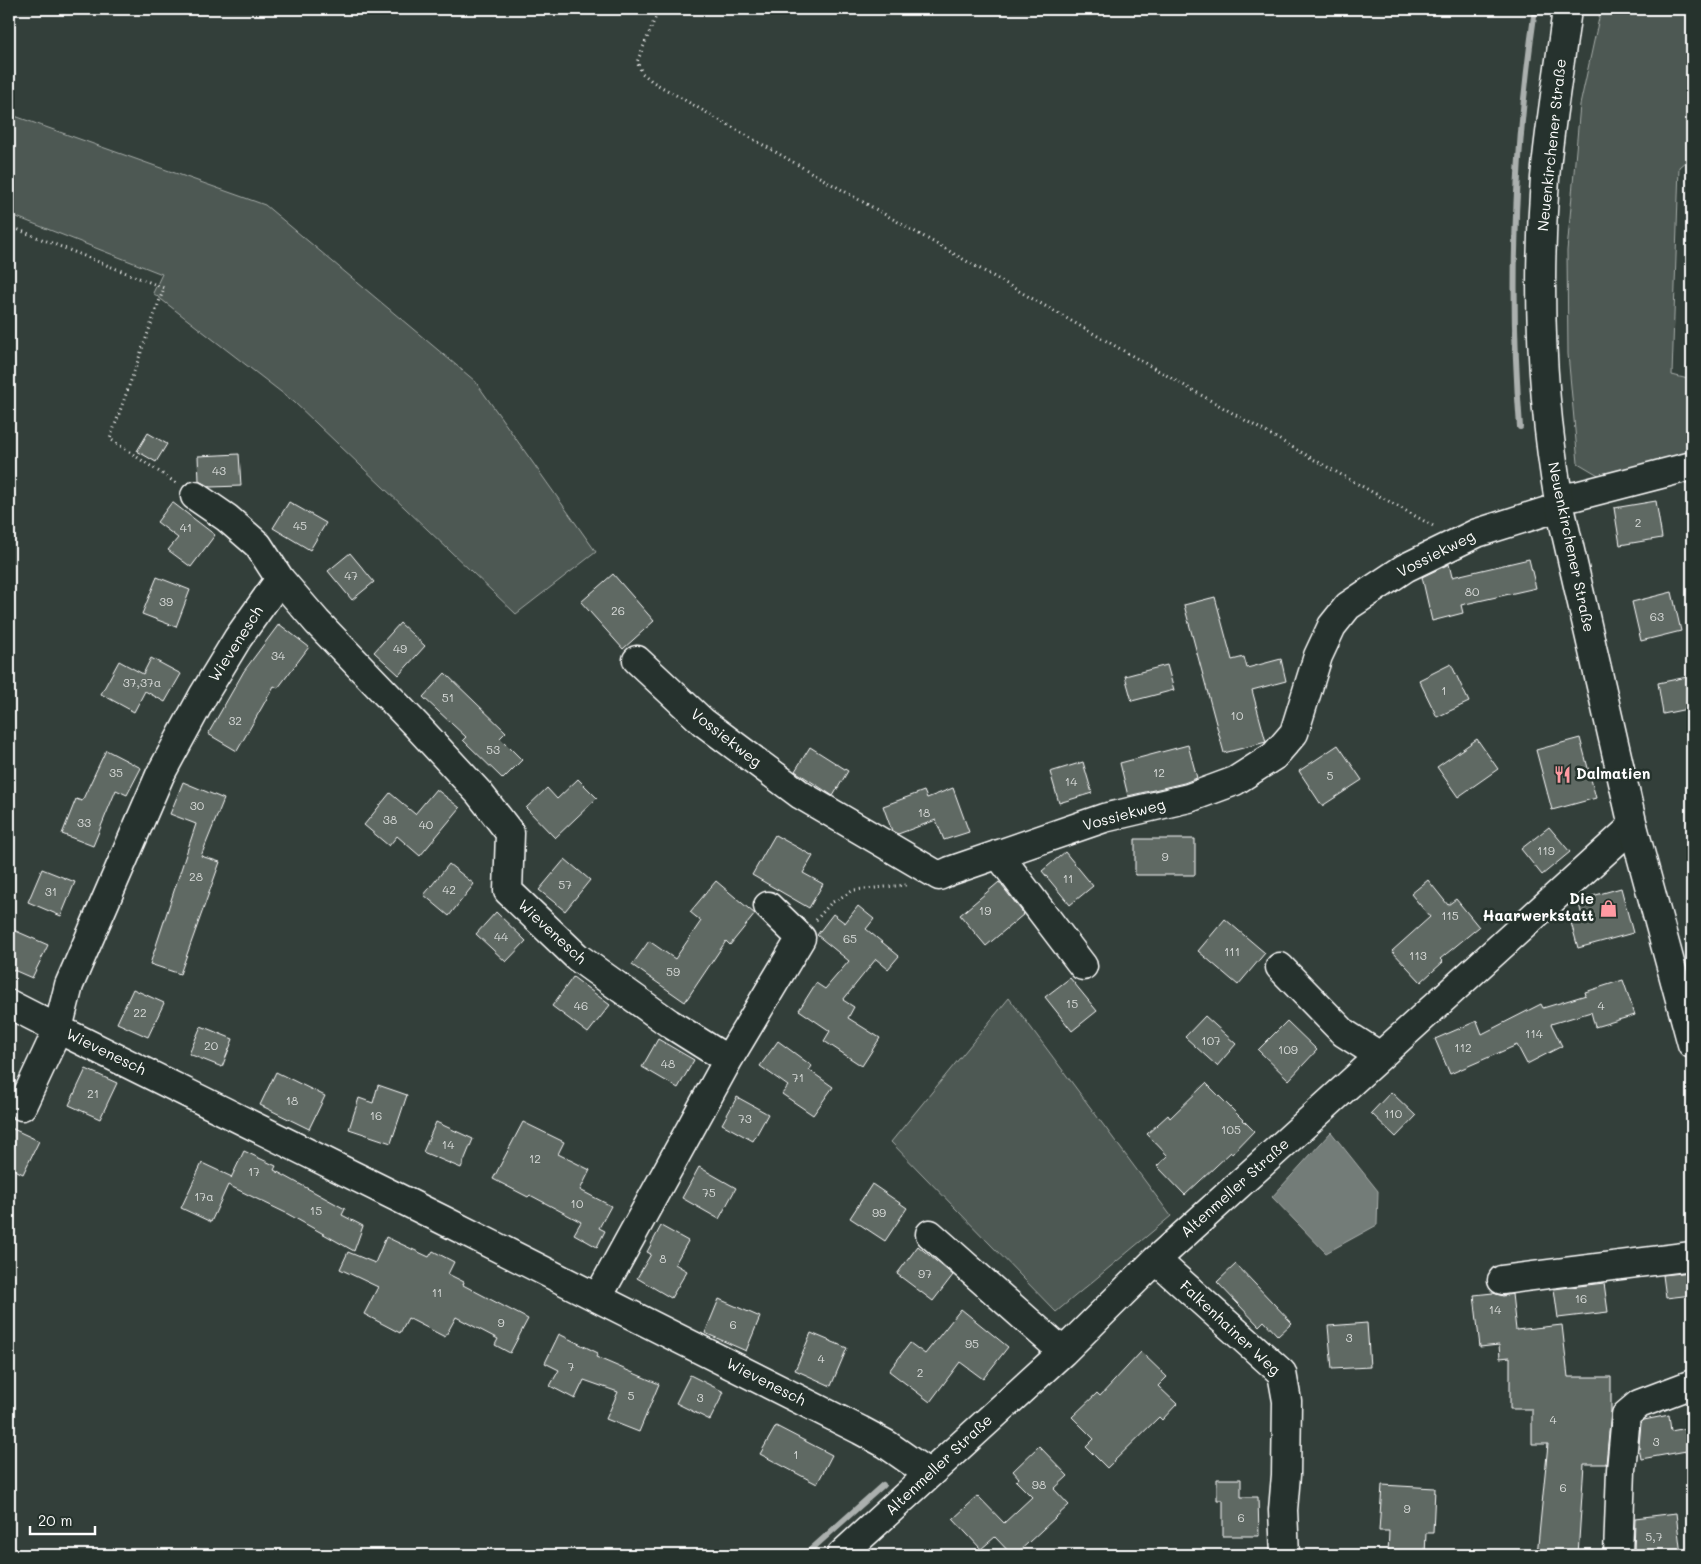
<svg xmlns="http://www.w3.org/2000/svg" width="1701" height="1564" viewBox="0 0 1701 1564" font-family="Mali,sans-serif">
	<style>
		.green { fill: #4d5853; stroke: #a6aca9 }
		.water { fill: #737b78; stroke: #abb0ae }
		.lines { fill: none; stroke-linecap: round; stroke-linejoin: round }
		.stream { stroke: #abb0ae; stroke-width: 6 }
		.building { fill: #5f6964; stroke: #fff }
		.minor-casing { stroke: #fff; stroke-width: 31 }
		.major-casing { stroke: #fff; stroke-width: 31 }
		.path { stroke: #fff; stroke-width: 3; stroke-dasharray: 1 4; stroke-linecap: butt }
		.minor { stroke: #26332d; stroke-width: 28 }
		.major { stroke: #26332d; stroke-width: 28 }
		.labels { text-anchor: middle; stroke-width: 5; stroke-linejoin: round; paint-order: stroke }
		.number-label { font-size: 12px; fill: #d7dad8 }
		.street-label { font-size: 15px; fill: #fff; stroke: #26332d }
		.poi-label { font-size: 15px; font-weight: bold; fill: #fff; stroke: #26332d; text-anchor: start }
	</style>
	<rect width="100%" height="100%" fill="#333f3a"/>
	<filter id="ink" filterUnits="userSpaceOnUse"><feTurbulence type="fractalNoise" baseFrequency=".02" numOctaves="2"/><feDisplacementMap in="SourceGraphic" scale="10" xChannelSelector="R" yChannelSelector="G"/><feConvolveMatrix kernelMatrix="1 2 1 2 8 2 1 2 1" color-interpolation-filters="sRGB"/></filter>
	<g filter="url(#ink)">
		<path class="green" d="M 1601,9 L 1692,9 L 1692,156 L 1679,167 L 1672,375 L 1692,380 L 1692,456 L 1605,479 L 1578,463 L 1568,354 L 1567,251 L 1580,105 Z
			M 9,114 L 265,205 L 475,381 L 596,552 L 516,614 L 294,402 L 153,293 L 162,274 L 9,214 Z
			M 1009,998 L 1171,1216 L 1056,1312 L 891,1142 Z"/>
		<path class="water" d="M 1331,1132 L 1378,1191 L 1377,1225 L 1326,1253 L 1272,1197 Z"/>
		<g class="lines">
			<path class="stream" d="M 1520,427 C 1509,287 1515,147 1535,9
				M 805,1555 L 883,1485"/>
		</g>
		<path class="building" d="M 148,433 L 167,444 L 156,462 L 137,451 Z
			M 239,454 L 241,486 L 210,487 L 199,481 L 198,456 Z
			M 1656,501 L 1662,538 L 1620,545 L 1614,508 Z
			M 172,502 L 215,535 L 191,567 L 168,550 L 178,538 L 157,522 Z
			M 289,502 L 326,523 L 310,550 L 273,528 Z
			M 350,553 L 374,582 L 352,600 L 328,571 Z
			M 1529,559 L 1536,588 L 1461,605 L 1463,613 L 1432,621 L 1422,577 L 1449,564 L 1452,577 Z
			M 613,574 L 654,621 L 623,649 L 581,602 Z
			M 157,577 L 190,590 L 176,627 L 142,614 Z
			M 1672,592 L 1681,631 L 1641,641 L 1632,602 Z
			M 1215,597 L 1232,660 L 1244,657 L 1247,668 L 1281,659 L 1286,681 L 1252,690 L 1266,742 L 1224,753 L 1184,605 Z
			M 400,623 L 425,646 L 399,675 L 374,652 Z
			M 279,624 L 309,647 L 278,688 L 274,686 L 237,751 L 208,734 L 244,671 Z
			M 151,658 L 181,674 L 165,702 L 145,691 L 134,712 L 101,694 L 119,661 L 143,674 Z
			M 1451,664 L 1469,702 L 1437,717 L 1419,680 Z
			M 1167,665 L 1174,690 L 1132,701 L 1125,676 Z
			M 445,673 L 506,732 L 500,738 L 522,760 L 503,779 L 463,740 L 466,737 L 423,697 Z
			M 1692,676 L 1692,708 L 1663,714 L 1658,683 Z
			M 1580,738 L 1596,798 L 1552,810 L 1536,750 Z
			M 1477,739 L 1498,769 L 1458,797 L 1437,767 Z
			M 1188,745 L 1197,778 L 1184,783 L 1128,796 L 1120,763 Z
			M 1338,745 L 1362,780 L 1322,806 L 1299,771 Z
			M 810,747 L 848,771 L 833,796 L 795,771 Z
			M 106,750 L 141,768 L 127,795 L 116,790 L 93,846 L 62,834 L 76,799 L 82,801 Z
			M 1083,762 L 1092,793 L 1059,803 L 1050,772 Z
			M 578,779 L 597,798 L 555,838 L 526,808 L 547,788 L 557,799 Z
			M 183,782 L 224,799 L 201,856 L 220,862 L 180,974 L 150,964 L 196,824 L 170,814 Z
			M 953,788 L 969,832 L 944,840 L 936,820 L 898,834 L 892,831 L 883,806 L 924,791 L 927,798 Z
			M 436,789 L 460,808 L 420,856 L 397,836 L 389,846 L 364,825 L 390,793 L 415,814 Z
			M 1549,827 L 1570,852 L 1542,875 L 1521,849 Z
			M 775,835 L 813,856 L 803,873 L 823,884 L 809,908 L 752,875 Z
			M 1135,839 L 1195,839 L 1195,875 L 1135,875 Z
			M 1065,852 L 1093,886 L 1070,905 L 1042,871 Z
			M 565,859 L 590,880 L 565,911 L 539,890 Z
			M 449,864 L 474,884 L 449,916 L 424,895 Z
			M 42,869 L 75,882 L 61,916 L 28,902 Z
			M 1428,880 L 1448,905 L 1456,899 L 1479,927 L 1440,959 L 1443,962 L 1421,982 L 1392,951 L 1430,917 L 1411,894 Z
			M 716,881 L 755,914 L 730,945 L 726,941 L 685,1002 L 632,965 L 649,941 L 675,959 L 701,921 L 690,912 Z
			M 999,882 L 1024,914 L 986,946 L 960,915 Z
			M 1621,888 L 1633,933 L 1578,948 L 1570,919 L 1582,916 L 1578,900 Z
			M 858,906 L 874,919 L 866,929 L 899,956 L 888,969 L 876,959 L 843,1000 L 854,1007 L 848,1018 L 880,1038 L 862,1066 L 824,1041 L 830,1031 L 799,1010 L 816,983 L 825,989 L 849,961 L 817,935 L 833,914 L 845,923 Z
			M 496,912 L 526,941 L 506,962 L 476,934 Z
			M 1225,919 L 1265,953 L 1238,985 L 1198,951 Z
			M 9,928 L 48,945 L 32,978 L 9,968 Z
			M 573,977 L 610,1005 L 588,1033 L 552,1006 Z
			M 1070,978 L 1097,1011 L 1072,1031 L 1045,997 Z
			M 1623,980 L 1635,1015 L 1595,1027 L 1591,1012 L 1551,1024 L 1562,1046 L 1527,1064 L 1517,1045 L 1450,1074 L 1435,1039 L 1477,1021 L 1482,1034 L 1541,1004 L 1543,1008 L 1586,995 L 1585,992 Z
			M 133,989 L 164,1003 L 148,1037 L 117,1023 Z
			M 1205,1016 L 1236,1044 L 1217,1066 L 1185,1037 Z
			M 1287,1021 L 1317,1050 L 1289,1080 L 1258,1050 Z
			M 201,1026 L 233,1039 L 222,1067 L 189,1054 Z
			M 658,1039 L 694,1060 L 678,1088 L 642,1067 Z
			M 778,1041 L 812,1066 L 809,1070 L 833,1087 L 813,1115 L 782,1094 L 788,1086 L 760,1066 Z
			M 86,1069 L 117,1083 L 100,1119 L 69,1105 Z
			M 276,1072 L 325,1096 L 309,1129 L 260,1105 Z
			M 1206,1083 L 1254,1131 L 1232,1154 L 1231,1152 L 1185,1195 L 1157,1166 L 1168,1156 L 1147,1134 L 1168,1115 L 1170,1118 Z
			M 378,1085 L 407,1095 L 391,1143 L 349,1129 L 359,1098 L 373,1103 Z
			M 1391,1092 L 1416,1116 L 1396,1137 L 1371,1113 Z
			M 737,1097 L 768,1114 L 753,1141 L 722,1124 Z
			M 436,1122 L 473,1139 L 461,1168 L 423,1152 Z
			M 523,1122 L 564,1142 L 558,1154 L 590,1170 L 580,1190 L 611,1206 L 599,1228 L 605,1231 L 597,1247 L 574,1234 L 581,1222 L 530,1195 L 528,1197 L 493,1179 Z
			M 9,1127 L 39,1141 L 23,1174 L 9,1167 Z
			M 244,1151 L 276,1166 L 274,1170 L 345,1209 L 342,1215 L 363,1226 L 354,1251 L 286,1213 L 228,1185 L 211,1222 L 181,1208 L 202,1163 L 232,1177 L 231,1178 Z
			M 699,1167 L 736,1188 L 719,1219 L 682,1198 Z
			M 872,1184 L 907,1208 L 885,1241 L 850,1218 Z
			M 661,1226 L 688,1241 L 675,1264 L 687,1271 L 671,1298 L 637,1278 L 651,1254 L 647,1252 Z
			M 386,1237 L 429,1257 L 433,1251 L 454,1262 L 448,1274 L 464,1282 L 463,1285 L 528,1319 L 510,1353 L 495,1345 L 498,1339 L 456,1317 L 445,1337 L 408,1318 L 400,1333 L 364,1314 L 378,1287 L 340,1269 L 348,1252 L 375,1263 Z
			M 918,1246 L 953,1275 L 933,1301 L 897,1274 Z
			M 1236,1264 L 1292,1323 L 1278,1336 L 1264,1321 L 1259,1326 L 1217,1282 Z
			M 1692,1272 L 1692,1295 L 1666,1298 L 1663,1275 Z
			M 1604,1283 L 1608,1312 L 1558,1318 L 1554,1289 Z
			M 1493,1293 L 1503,1296 L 1512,1294 L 1516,1330 L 1562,1325 L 1568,1377 L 1611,1377 L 1611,1412 L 1606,1464 L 1584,1464 L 1578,1555 L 1537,1555 L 1548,1444 L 1532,1444 L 1532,1409 L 1510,1409 L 1510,1357 L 1500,1358 L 1499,1345 L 1480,1347 L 1474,1295 Z
			M 719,1299 L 760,1317 L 746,1351 L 705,1333 Z
			M 961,1309 L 1008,1347 L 983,1379 L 960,1362 L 930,1402 L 889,1371 L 910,1343 L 925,1354 Z
			M 1367,1323 L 1370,1367 L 1332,1369 L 1328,1326 Z
			M 811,1333 L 847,1348 L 831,1386 L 795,1370 Z
			M 559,1334 L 598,1353 L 596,1357 L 659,1384 L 639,1432 L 606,1419 L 618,1392 L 584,1380 L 575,1399 L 550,1386 L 559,1370 L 545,1363 Z
			M 1141,1352 L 1167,1377 L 1158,1386 L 1177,1404 L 1162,1420 L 1159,1417 L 1107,1468 L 1086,1447 L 1094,1439 L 1072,1417 L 1097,1393 L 1100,1396 Z
			M 690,1375 L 724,1392 L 710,1420 L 676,1403 Z
			M 1669,1415 L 1671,1431 L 1692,1427 L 1692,1450 L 1641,1459 L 1639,1446 L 1641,1423 L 1644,1420 Z
			M 776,1426 L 832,1455 L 817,1484 L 760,1454 Z
			M 1039,1446 L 1068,1476 L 1054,1489 L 1069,1505 L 1015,1555 L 1012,1555 L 995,1537 L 981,1549 L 953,1519 L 978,1496 L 1004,1523 L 1032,1497 L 1016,1481 L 1019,1478 L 1013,1471 Z
			M 1217,1479 L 1241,1479 L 1241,1497 L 1258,1497 L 1259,1536 L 1223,1536 L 1223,1500 L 1217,1500 Z
			M 1382,1485 L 1435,1488 L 1433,1533 L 1426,1533 L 1425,1555 L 1388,1555 L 1389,1531 L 1379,1531 Z
			M 1676,1513 L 1681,1555 L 1634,1555 L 1635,1518 Z"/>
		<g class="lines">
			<defs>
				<path id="minor" d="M 195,496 L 227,518 L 258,545 L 280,579 L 317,622 L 416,725 L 479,793 L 510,833 L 508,891 L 577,957 L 669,1023 L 728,1060 L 598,1297
					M 1559,498 L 1576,496 L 1692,466
					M 280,579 L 238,638 L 204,694 L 160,775 L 69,985 L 58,1029 L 441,1219 L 860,1430 L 886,1444 L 929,1474
					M 637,660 L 703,722 L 801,795 L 939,876 L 950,871 L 1104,818 L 1189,798 L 1235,781 L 1274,756 L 1294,733 L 1318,656 L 1332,626 L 1348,606 L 1405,568 L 1477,533 L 1560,507
					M 998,854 L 1083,966
					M 1280,967 L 1344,1033 L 1380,1056
					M 9,1004 L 58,1029 L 22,1106
					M 728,1060 L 801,938 L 768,906
					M 930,1234 L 1063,1352
					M 1156,1260 L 1282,1373 L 1287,1401 L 1286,1475 L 1283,1510 L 1285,1555
					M 1502,1280 L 1692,1256
					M 841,1555 L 1063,1352 L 1156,1260 L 1633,826
					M 1618,1555 L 1621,1470 L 1626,1415 L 1639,1404 L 1692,1384"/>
				<path id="major" d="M 1567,9 C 1560,65 1550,122 1545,178 C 1537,287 1541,399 1560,507 L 1633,826 L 1692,1044"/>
			</defs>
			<use href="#minor" class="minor-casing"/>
			<use href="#major" class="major-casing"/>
			<path class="path" d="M 659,9 L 637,62 L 642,73 L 653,82 L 1313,459 L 1435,527
				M 9,226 L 164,288 L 110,439 L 176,483
				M 816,920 L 831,903 L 854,890 L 906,885"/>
			<use href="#minor" class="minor"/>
			<use href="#major" class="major"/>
		</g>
	</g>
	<defs>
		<symbol id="restaurant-bare" viewBox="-9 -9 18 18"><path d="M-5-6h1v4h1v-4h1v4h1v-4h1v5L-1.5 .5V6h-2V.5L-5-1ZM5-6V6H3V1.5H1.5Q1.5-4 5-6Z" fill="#ff9aa2" stroke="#26332d" stroke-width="2.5" paint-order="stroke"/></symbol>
		<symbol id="shop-bare" viewBox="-9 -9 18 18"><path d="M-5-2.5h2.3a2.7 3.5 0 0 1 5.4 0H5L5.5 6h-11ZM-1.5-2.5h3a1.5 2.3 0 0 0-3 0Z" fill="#ff9aa2" stroke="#26332d" stroke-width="2.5" paint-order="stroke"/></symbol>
	</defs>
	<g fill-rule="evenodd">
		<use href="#restaurant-bare" x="1550" y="762" width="25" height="25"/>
		<use href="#shop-bare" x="1596" y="896" width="25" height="25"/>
	</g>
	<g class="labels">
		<g class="number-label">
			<text x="219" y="475">43</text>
			<text x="1638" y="527">2</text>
			<text x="300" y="530">45</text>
			<text x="186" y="532">41</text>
			<text x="351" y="580">47</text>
			<text x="1472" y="596">80</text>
			<text x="166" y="606">39</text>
			<text x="618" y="615">26</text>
			<text x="1657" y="621">63</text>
			<text x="400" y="653">49</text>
			<text x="278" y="660">34</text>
			<text x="142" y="687">37,37a</text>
			<text x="1444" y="695">1</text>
			<text x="448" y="702">51</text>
			<text x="1237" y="720">10</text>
			<text x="235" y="725">32</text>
			<text x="493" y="754">53</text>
			<text x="116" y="777">35</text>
			<text x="1159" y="777">12</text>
			<text x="1330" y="780">5</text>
			<text x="1071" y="786">14</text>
			<text x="197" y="810">30</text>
			<text x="924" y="817">18</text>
			<text x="390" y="824">38</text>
			<text x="84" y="827">33</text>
			<text x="426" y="829">40</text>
			<text x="1546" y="855">119</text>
			<text x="1165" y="861">9</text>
			<text x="196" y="881">28</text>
			<text x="1068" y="883">11</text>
			<text x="565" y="889">57</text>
			<text x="449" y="894">42</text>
			<text x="51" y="896">31</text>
			<text x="985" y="915">19</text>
			<text x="1450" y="920">115</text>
			<text x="501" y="941">44</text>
			<text x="850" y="943">65</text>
			<text x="1232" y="956">111</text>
			<text x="1418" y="960">113</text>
			<text x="673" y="976">59</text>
			<text x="1072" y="1008">15</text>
			<text x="581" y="1010">46</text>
			<text x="1601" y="1010">4</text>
			<text x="140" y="1017">22</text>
			<text x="1534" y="1038">114</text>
			<text x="1211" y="1045">107</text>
			<text x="211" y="1050">20</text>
			<text x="1463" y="1052">112</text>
			<text x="1288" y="1054">109</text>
			<text x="668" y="1068">48</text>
			<text x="798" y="1082">71</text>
			<text x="93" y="1098">21</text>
			<text x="292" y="1105">18</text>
			<text x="1393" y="1118">110</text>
			<text x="376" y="1120">16</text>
			<text x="745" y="1123">73</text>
			<text x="1231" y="1134">105</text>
			<text x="448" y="1149">14</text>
			<text x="535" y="1163">12</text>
			<text x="254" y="1176">17</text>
			<text x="709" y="1197">75</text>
			<text x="204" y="1201">17a</text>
			<text x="577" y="1208">10</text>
			<text x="316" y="1215">15</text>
			<text x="879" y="1217">99</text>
			<text x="663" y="1263">8</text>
			<text x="925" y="1278">97</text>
			<text x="437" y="1297">11</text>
			<text x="1581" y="1303">16</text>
			<text x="1495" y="1314">14</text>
			<text x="501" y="1327">9</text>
			<text x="733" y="1329">6</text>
			<text x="1349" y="1342">3</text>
			<text x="972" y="1348">95</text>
			<text x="821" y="1363">4</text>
			<text x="571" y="1371">7</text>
			<text x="920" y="1377">2</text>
			<text x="631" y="1400">5</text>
			<text x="700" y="1402">3</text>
			<text x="1553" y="1424">4</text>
			<text x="1656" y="1446">3</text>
			<text x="796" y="1459">1</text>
			<text x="1039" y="1489">98</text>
			<text x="1563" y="1492">6</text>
			<text x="1407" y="1513">9</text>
			<text x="1241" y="1522">6</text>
			<text x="1654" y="1541">5,7</text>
		</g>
		<g class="street-label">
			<text transform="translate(1552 145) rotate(-84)" y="5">Neuenkirchener Straße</text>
			<text transform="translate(1571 547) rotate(78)" y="5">Neuenkirchener Straße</text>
			<text transform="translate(1436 554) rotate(-27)" y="5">Vossiekweg</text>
			<text transform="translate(236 644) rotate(-57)" y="5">Wievenesch</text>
			<text transform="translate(726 738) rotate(38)" y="5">Vossiekweg</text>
			<text transform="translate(1124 815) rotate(-15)" y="5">Vossiekweg</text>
			<text transform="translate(552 932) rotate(43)" y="5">Wievenesch</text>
			<text transform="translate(106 1052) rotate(26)" y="5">Wievenesch</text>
			<text transform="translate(1235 1188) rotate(-42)" y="5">Altenmeller Straße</text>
			<text transform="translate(1230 1328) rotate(43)" y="5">Falkenhainer Weg</text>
			<text transform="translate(766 1382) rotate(27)" y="5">Wievenesch</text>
			<text transform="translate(939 1465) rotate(-43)" y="5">Altenmeller Straße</text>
		</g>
		<g class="poi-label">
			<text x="1576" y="779">Dalmatien</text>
			<text x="1594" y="904" text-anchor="end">Die<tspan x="1594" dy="17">Haarwerkstatt</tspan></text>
		</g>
	</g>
	<rect width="1701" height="1564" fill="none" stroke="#26332d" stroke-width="30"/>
	<rect x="15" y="15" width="1671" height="1534" fill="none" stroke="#fff" stroke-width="2" filter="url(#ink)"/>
	<path d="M30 1526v8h65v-8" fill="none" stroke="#ffffff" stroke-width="2.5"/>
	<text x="38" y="1526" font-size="15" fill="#ffffff" stroke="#26332d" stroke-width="4" paint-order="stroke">20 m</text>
</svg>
